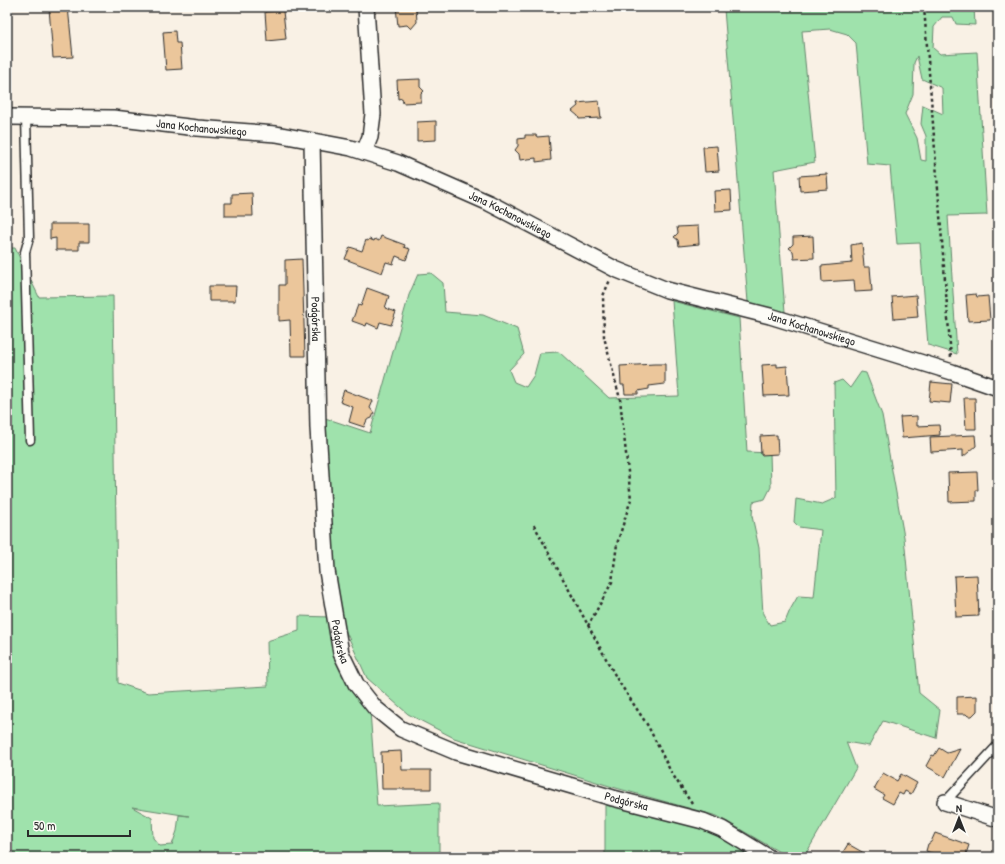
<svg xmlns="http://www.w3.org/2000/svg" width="1005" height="864" viewBox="0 0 1005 864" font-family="'Patrick Hand',sans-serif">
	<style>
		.green { fill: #9fe2ac; stroke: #65866c; fill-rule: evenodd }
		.building { fill: #ebc69b; stroke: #2b2b2b }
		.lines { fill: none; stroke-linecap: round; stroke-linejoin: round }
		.lane-casing { stroke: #2b2b2b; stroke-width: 11 }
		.street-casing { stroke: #2b2b2b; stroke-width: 18 }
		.path { stroke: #2b2b2b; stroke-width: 2.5; stroke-dasharray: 3 3; stroke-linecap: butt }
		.lane { stroke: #fdfcf7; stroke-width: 8 }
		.street { stroke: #fdfcf7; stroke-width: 15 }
		.labels { text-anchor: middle; stroke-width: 3; stroke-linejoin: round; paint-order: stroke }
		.street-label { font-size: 12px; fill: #2b2b2b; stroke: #fdfcf7 }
	</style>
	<rect width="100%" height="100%" fill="#f9f1e5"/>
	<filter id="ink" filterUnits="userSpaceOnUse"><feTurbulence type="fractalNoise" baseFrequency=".025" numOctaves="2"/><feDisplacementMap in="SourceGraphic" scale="8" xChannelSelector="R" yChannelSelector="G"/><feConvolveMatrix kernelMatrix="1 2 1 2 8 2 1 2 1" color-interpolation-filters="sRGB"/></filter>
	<g filter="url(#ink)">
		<path class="green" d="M 748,7 L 974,7 L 975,25 L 956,24 L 953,17 L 942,17 L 934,27 L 933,48 L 940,54 L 977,52 L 987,215 L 948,216 L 957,354 L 928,345 L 920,243 L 897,244 L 890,166 L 867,164 L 856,43 L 847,34 L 830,29 L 802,31 L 815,162 L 774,170 L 785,312 L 748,302 L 724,9 ZM 917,56 L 922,79 L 942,88 L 943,114 L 923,105 L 921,124 L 926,136 L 926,161 L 921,160 L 917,138 L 905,114 L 913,94 L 914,63 Z
			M 7,248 L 15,248 L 39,297 L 113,296 L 118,683 L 148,693 L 268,686 L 267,641 L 299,631 L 299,616 L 329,617 L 369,697 L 377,806 L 439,803 L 439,857 L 7,857 ZM 132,807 L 189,816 L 179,815 L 177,831 L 172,845 L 160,846 L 153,838 L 152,818 Z
			M 431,273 L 443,283 L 445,312 L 483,315 L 517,329 L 524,354 L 509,370 L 514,382 L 526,387 L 534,375 L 540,353 L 559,352 L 609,398 L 679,396 L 672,301 L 739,318 L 747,452 L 770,453 L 771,487 L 765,499 L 753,502 L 752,516 L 759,548 L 763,614 L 770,625 L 785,622 L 790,610 L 798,596 L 814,597 L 821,530 L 799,527 L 794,522 L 796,499 L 822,504 L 836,498 L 834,383 L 842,380 L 850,388 L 861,372 L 866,373 L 882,415 L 904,537 L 919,693 L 940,710 L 936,738 L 883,721 L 869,746 L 846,742 L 856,768 L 804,857 L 788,857 L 717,816 L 616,788 L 454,738 L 408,714 L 367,678 L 337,612 L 322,417 L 370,433 L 409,295 L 418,274 Z
			M 605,805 L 684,822 L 713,825 L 766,857 L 605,857 Z"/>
		<path class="building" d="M 68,7 L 73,57 L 53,58 L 49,8 Z
			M 396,7 L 416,7 L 417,22 L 411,29 L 407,25 L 398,26 Z
			M 283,11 L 286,39 L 267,41 L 265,12 Z
			M 175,31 L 176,43 L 180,43 L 182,69 L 166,70 L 163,32 Z
			M 420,79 L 420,87 L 424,91 L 421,94 L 421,102 L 403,103 L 402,98 L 398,99 L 397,80 Z
			M 599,101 L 601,118 L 579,119 L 578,116 L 572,111 L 578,106 L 577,103 Z
			M 436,121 L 436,140 L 417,141 L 417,122 Z
			M 525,135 L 536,135 L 537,137 L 549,136 L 551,160 L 536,162 L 536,158 L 520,160 L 519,154 L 515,150 L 518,146 L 518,139 L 525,138 Z
			M 717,146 L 719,171 L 705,172 L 703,147 Z
			M 827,174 L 828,189 L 800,191 L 799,176 Z
			M 731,190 L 732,210 L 715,211 L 714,191 Z
			M 252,193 L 253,216 L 225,216 L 225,203 L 232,203 L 232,194 Z
			M 50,224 L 89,224 L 89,242 L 79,242 L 79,250 L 56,250 L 56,238 L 50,239 Z
			M 698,226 L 699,244 L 679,246 L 678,240 L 674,237 L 678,233 L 677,227 Z
			M 381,236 L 405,245 L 404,247 L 410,249 L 406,260 L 396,256 L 393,264 L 386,262 L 382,273 L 345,259 L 350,247 L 362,251 L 366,240 L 368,241 L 369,239 L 374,241 L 375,239 L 379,241 Z
			M 813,236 L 814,258 L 794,259 L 793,251 L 789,248 L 793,244 L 793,237 Z
			M 862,243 L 864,267 L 870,267 L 872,291 L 855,292 L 854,280 L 822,282 L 821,266 L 852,263 L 851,245 Z
			M 302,259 L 305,356 L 291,356 L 290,320 L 279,321 L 279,285 L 285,285 L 285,260 Z
			M 209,286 L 236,286 L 235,301 L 209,301 Z
			M 367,288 L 389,296 L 385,308 L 396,312 L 391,325 L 380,322 L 378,328 L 367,323 L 366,326 L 352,321 L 358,305 L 361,306 Z
			M 976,294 L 977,297 L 988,296 L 990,320 L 968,321 L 966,295 Z
			M 916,295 L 918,317 L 894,319 L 892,297 Z
			M 654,364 L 665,364 L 665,384 L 649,386 L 649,389 L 638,391 L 638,394 L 625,394 L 624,385 L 621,385 L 620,366 Z
			M 777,364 L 777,367 L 787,366 L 789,395 L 764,396 L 762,365 Z
			M 931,382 L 952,384 L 950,403 L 929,401 Z
			M 344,390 L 373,401 L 370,408 L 374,413 L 372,418 L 367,420 L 364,427 L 349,422 L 353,407 L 340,402 Z
			M 964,398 L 975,398 L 976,429 L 966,429 Z
			M 917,416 L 917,426 L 939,425 L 940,435 L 902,438 L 900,417 Z
			M 777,435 L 778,454 L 761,455 L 760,436 Z
			M 975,435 L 976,446 L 963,457 L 963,450 L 931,452 L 930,437 Z
			M 977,472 L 978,490 L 976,490 L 976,501 L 949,502 L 948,473 Z
			M 977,575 L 979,616 L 956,617 L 954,576 Z
			M 977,696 L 977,711 L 972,716 L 968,716 L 966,714 L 957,714 L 957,697 Z
			M 939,748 L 947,753 L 960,749 L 945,777 L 926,766 L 932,755 L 934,756 Z
			M 401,751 L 402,770 L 431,770 L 431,789 L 382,789 L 381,752 Z
			M 883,773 L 897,781 L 901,774 L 917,783 L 911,794 L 905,791 L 903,795 L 899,793 L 893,804 L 882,798 L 884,795 L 874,789 Z
			M 935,833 L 969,845 L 965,857 L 937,857 L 937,855 L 926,851 L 928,844 L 931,842 Z
			M 848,844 L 871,857 L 840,857 Z"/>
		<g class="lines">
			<defs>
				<path id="lane" d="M 26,117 L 29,238 L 25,252 L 30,440
					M 945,802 L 998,745"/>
				<g id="street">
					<path id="s1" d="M 7,117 L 113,118 L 197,128 L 276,134 L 351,148 L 398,163 L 489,203 L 615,269 L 667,290 L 770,316 L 952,372 L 998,388"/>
					<path id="s2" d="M 312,141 L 318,428 L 327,571 L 341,653 L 356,684 L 375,708 L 401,729 L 456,752 L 613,798 L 703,821 L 722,829 L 768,857"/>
					<path d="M 364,152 L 370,137 L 373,114 L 366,7"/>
					<path d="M 945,802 L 998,819"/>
				</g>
			</defs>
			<use href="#lane" class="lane-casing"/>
			<use href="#street" class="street-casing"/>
			<path class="path" d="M 924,7 L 951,358
				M 534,525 L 617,679 L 648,726 L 671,772 L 692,804
				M 588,626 L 612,582 L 617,544 L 631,499 L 620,399 L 604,337 L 603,296 L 610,280"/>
			<use href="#lane" class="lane"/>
			<use href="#street" class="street"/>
		</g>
	</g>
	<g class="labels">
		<g class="street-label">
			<text dy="4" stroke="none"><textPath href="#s1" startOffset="195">Jana Kochanowskiego</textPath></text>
			<text dy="4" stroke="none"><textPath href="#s1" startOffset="519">Jana Kochanowskiego</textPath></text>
			<text dy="4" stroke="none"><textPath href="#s2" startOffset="178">Podgórska</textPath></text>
			<text dy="4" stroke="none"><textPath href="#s1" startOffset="843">Jana Kochanowskiego</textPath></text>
			<text dy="4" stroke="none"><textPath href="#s2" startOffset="502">Podgórska</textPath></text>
			<text dy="4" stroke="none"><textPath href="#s2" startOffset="849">Podgórska</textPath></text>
		</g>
	</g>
	<rect width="1005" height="864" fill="none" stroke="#fdfcf7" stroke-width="24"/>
	<rect x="12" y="12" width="981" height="840" fill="none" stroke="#2b2b2b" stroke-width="1.5" filter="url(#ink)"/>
	<g transform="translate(959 818)" stroke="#fdfcf7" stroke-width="3" paint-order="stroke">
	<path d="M0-3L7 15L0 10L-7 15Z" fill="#2b2b2b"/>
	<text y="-6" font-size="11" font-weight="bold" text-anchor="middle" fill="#2b2b2b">N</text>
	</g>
	<path d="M28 830v6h102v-6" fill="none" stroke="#2b2b2b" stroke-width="2"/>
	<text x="34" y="830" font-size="12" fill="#2b2b2b" stroke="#fdfcf7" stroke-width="3" paint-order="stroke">50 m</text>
</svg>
